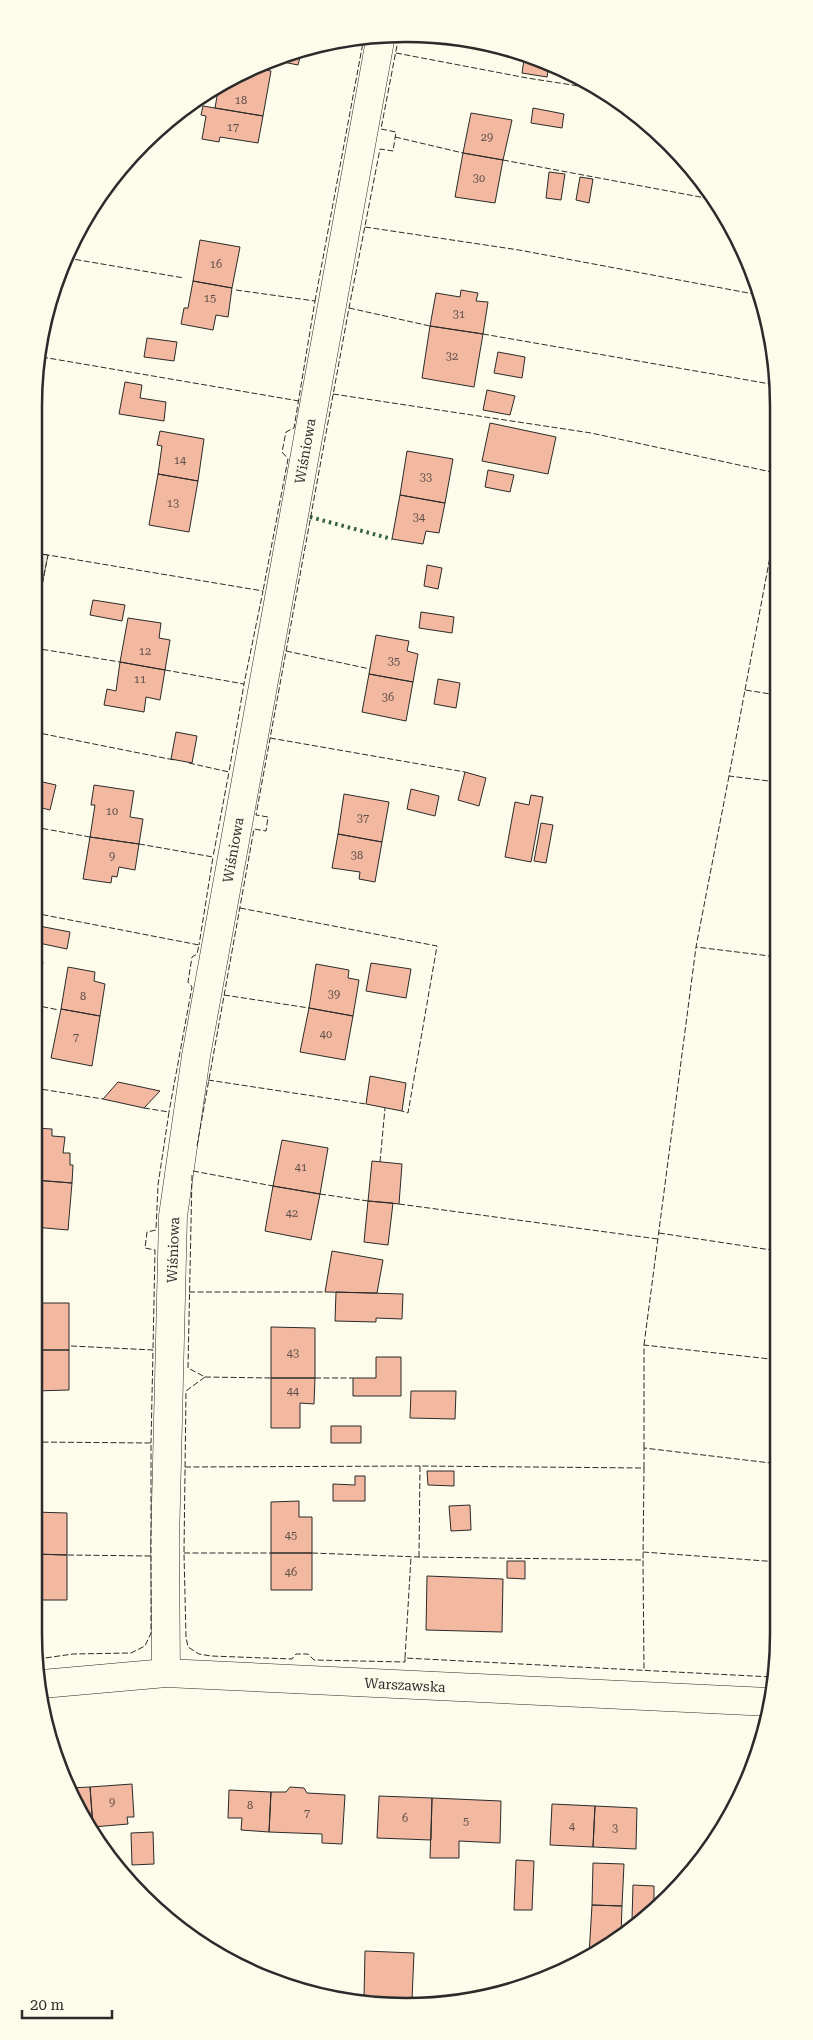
<svg xmlns="http://www.w3.org/2000/svg" width="813" height="2040" viewBox="0 0 813 2040" font-family="'Roboto Serif',serif">
	<style>
		.green { fill: #ecebdb; stroke: #74746e }
		.building { fill: #f2b8a0; stroke: #2b2b2b }
		.lines { fill: none; stroke-linecap: round; stroke-linejoin: round }
		.street-casing { stroke: #2b2b2b; stroke-width: 29 }
		.street { stroke: #fdfbea; stroke-width: 28 }
		.hedge { stroke: #34623c; stroke-width: 4; stroke-dasharray: 2.5 4; stroke-linecap: butt }
		.fence { stroke: #2b2b2b; stroke-width: 1; stroke-dasharray: 6 2.5; stroke-linecap: butt }
		.labels { text-anchor: middle; stroke-width: 4; stroke-linejoin: round; paint-order: stroke }
		.number-label { font-size: 11px; fill: #5d4e48 }
		.street-label { font-size: 14px; fill: #2b2b2b; stroke: #fdfbea }
		.rim { fill: none; stroke: #2b2b2b; stroke-width: 2.5 }
	</style>
	<rect width="100%" height="100%" fill="#fdfbea"/>
	<path class="green" d="M 34,553 L 48,555 L 34,626 Z"/>
	<path class="building" d="M 302,50 L 298,65 L 278,61 L 279,58 Z
		M 525,53 L 549,65 L 547,77 L 522,73 Z
		M 253,68 L 271,71 L 263,116 L 215,108 L 218,91 L 213,90 L 241,72 Z
		M 203,106 L 263,116 L 258,143 L 220,137 L 219,142 L 202,139 L 206,116 L 201,115 Z
		M 533,108 L 564,114 L 562,128 L 531,123 Z
		M 471,113 L 512,120 L 503,160 L 463,153 Z
		M 463,153 L 503,160 L 495,203 L 455,197 Z
		M 549,172 L 565,174 L 561,200 L 546,198 Z
		M 580,177 L 593,179 L 589,203 L 576,200 Z
		M 200,240 L 240,247 L 232,288 L 193,281 Z
		M 193,281 L 232,288 L 228,317 L 216,315 L 213,330 L 181,324 L 184,308 L 188,308 Z
		M 461,290 L 478,293 L 476,301 L 488,302 L 483,334 L 430,326 L 436,293 L 460,297 Z
		M 430,326 L 483,334 L 474,387 L 422,378 Z
		M 147,338 L 177,342 L 174,361 L 144,357 Z
		M 498,352 L 525,357 L 522,378 L 494,373 Z
		M 125,382 L 142,385 L 140,398 L 166,402 L 164,421 L 119,414 Z
		M 487,390 L 515,396 L 510,415 L 483,410 Z
		M 490,423 L 556,437 L 548,474 L 482,461 Z
		M 160,431 L 204,439 L 198,481 L 158,474 L 162,446 L 157,445 Z
		M 407,451 L 453,459 L 445,503 L 400,495 Z
		M 488,470 L 514,475 L 510,492 L 485,487 Z
		M 158,474 L 198,481 L 189,532 L 149,525 Z
		M 400,495 L 445,503 L 439,533 L 426,531 L 423,544 L 392,539 Z
		M 427,565 L 442,568 L 438,589 L 424,586 Z
		M 93,600 L 125,605 L 122,621 L 90,615 Z
		M 421,612 L 454,617 L 452,633 L 419,628 Z
		M 128,618 L 161,623 L 159,638 L 170,640 L 165,670 L 120,662 Z
		M 376,635 L 409,641 L 407,651 L 418,654 L 413,682 L 369,674 Z
		M 120,662 L 165,670 L 160,700 L 146,697 L 144,712 L 104,705 L 107,689 L 116,691 Z
		M 369,674 L 413,682 L 406,721 L 362,712 Z
		M 438,679 L 460,683 L 456,708 L 434,704 Z
		M 176,732 L 197,736 L 192,763 L 171,759 Z
		M 465,772 L 486,778 L 479,806 L 458,800 Z
		M 34,780 L 56,785 L 50,810 L 34,806 Z
		M 94,785 L 134,791 L 130,817 L 143,819 L 139,844 L 90,837 L 95,805 L 91,805 Z
		M 411,789 L 439,796 L 435,816 L 407,809 Z
		M 344,794 L 389,802 L 382,842 L 338,834 Z
		M 531,795 L 543,797 L 531,862 L 505,857 L 515,802 L 529,805 Z
		M 541,823 L 553,825 L 546,863 L 534,861 Z
		M 338,834 L 382,842 L 375,882 L 359,879 L 360,872 L 332,868 Z
		M 90,837 L 139,844 L 135,870 L 119,867 L 117,877 L 112,876 L 111,883 L 83,879 Z
		M 34,925 L 70,932 L 67,949 L 34,942 Z
		M 34,960 L 43,962 L 36,990 L 34,989 Z
		M 371,963 L 411,969 L 406,998 L 366,991 Z
		M 316,964 L 349,970 L 348,978 L 359,980 L 353,1016 L 309,1008 Z
		M 68,967 L 95,972 L 94,981 L 105,984 L 100,1016 L 61,1009 Z
		M 309,1008 L 353,1016 L 345,1060 L 300,1052 Z
		M 61,1009 L 100,1016 L 92,1066 L 51,1058 Z
		M 370,1076 L 406,1083 L 402,1111 L 366,1104 Z
		M 118,1082 L 160,1091 L 144,1108 L 103,1099 Z
		M 35,1128 L 52,1129 L 52,1136 L 65,1137 L 63,1153 L 70,1153 L 70,1165 L 73,1165 L 72,1183 L 34,1180 Z
		M 282,1140 L 328,1148 L 320,1194 L 273,1186 Z
		M 372,1161 L 402,1164 L 399,1204 L 368,1201 Z
		M 34,1180 L 72,1183 L 68,1230 L 34,1227 Z
		M 273,1186 L 320,1194 L 311,1240 L 265,1231 Z
		M 368,1201 L 393,1203 L 388,1245 L 364,1242 Z
		M 332,1251 L 383,1260 L 377,1293 L 325,1292 Z
		M 336,1292 L 403,1294 L 402,1319 L 376,1318 L 376,1322 L 335,1321 Z
		M 34,1303 L 69,1303 L 69,1350 L 34,1350 Z
		M 271,1327 L 315,1328 L 315,1378 L 271,1378 Z
		M 34,1350 L 69,1350 L 69,1390 L 34,1391 Z
		M 376,1357 L 401,1357 L 401,1396 L 353,1396 L 353,1378 L 376,1378 Z
		M 271,1378 L 315,1378 L 314,1404 L 300,1403 L 300,1428 L 271,1428 Z
		M 411,1391 L 456,1391 L 455,1419 L 410,1418 Z
		M 331,1426 L 361,1426 L 361,1443 L 331,1443 Z
		M 427,1471 L 454,1471 L 454,1486 L 428,1485 Z
		M 355,1476 L 365,1476 L 365,1501 L 333,1501 L 333,1484 L 355,1485 Z
		M 299,1501 L 299,1517 L 312,1517 L 312,1553 L 271,1553 L 271,1502 Z
		M 470,1505 L 471,1530 L 451,1531 L 449,1506 Z
		M 34,1512 L 67,1513 L 67,1555 L 34,1554 Z
		M 271,1553 L 312,1553 L 312,1590 L 271,1590 Z
		M 34,1554 L 67,1555 L 67,1600 L 34,1600 Z
		M 507,1561 L 525,1561 L 525,1579 L 507,1578 Z
		M 427,1576 L 503,1579 L 502,1632 L 426,1630 Z
		M 132,1784 L 134,1817 L 127,1817 L 128,1824 L 93,1827 L 90,1787 Z
		M 90,1787 L 93,1827 L 89,1827 L 84,1820 L 69,1788 Z
		M 290,1787 L 304,1788 L 307,1793 L 345,1795 L 342,1844 L 322,1843 L 322,1834 L 269,1832 L 271,1792 L 286,1792 Z
		M 229,1790 L 271,1792 L 269,1832 L 241,1830 L 242,1818 L 228,1818 Z
		M 379,1796 L 432,1798 L 431,1840 L 377,1838 Z
		M 432,1798 L 501,1801 L 500,1843 L 459,1841 L 459,1858 L 430,1858 Z
		M 552,1804 L 595,1806 L 593,1847 L 550,1845 Z
		M 595,1806 L 637,1808 L 636,1849 L 593,1847 Z
		M 153,1832 L 154,1864 L 132,1865 L 131,1833 Z
		M 516,1860 L 534,1861 L 532,1910 L 514,1910 Z
		M 593,1863 L 624,1864 L 622,1906 L 592,1905 Z
		M 633,1885 L 654,1886 L 654,1906 L 638,1920 L 632,1920 Z
		M 592,1905 L 622,1906 L 621,1936 L 613,1944 L 589,1955 Z
		M 365,1951 L 414,1953 L 412,2000 L 364,1998 Z"/>
	<g class="lines">
		<defs>
			<path id="street" d="M 166,1673 L 165,1543 L 173,1216 L 196,1056 L 381,35
				M 42,1684 L 166,1673 L 768,1702"/>
		</defs>
		<use href="#street" class="street-casing"/>
		<use href="#street" class="street"/>
		<path class="hedge" d="M 310,517 L 392,539"/>
		<path class="fence" d="M 396,53 L 527,78 L 598,89
			M 395,137 L 463,153
			M 503,160 L 711,199
			M 365,227 L 519,250 L 759,295
			M 67,258 L 184,278
			M 236,290 L 315,301 L 294,428 L 286,432 L 282,452 L 288,459 L 263,591
			M 315,301 L 364,37
			M 349,308 L 430,326
			M 483,334 L 776,385
			M 42,357 L 299,401
			M 333,394 L 591,433 L 776,473
			M 34,553 L 48,555
			M 34,626 L 48,555 L 263,591 L 244,684
			M 34,648 L 120,662
			M 286,651 L 370,669
			M 165,670 L 244,684 L 229,772
			M 745,690 L 776,525
			M 777,695 L 745,690 L 729,776 L 777,782
			M 34,732 L 174,760
			M 270,738 L 465,772
			M 189,763 L 229,772 L 213,857
			M 729,776 L 696,947 L 778,957
			M 34,827 L 90,837
			M 139,844 L 213,857 L 199,945
			M 240,908 L 437,946 L 408,1113 L 402,1111
			M 34,913 L 199,945 L 197,954 L 192,957 L 188,982 L 192,987 L 169,1112
			M 224,995 L 309,1008
			M 34,1005 L 59,1010
			M 208,1080 L 366,1104
			M 34,1088 L 103,1099
			M 144,1108 L 169,1112 L 158,1185 L 156,1230 L 147,1232 L 145,1248 L 155,1250 L 153,1350
			M 197,1146 L 254,829 L 266,831 L 268,817 L 256,815 L 349,308 L 380,149 L 393,151 L 396,132 L 381,129 L 399,35
			M 380,1162 L 385,1108
			M 193,1171 L 273,1186
			M 192,1175 L 188,1368 L 205,1377 L 186,1391 L 184,1553 L 186,1637 L 188,1647 L 199,1654 L 211,1656 L 292,1659 L 296,1654 L 308,1654 L 314,1660 L 405,1662 L 405,1658 L 772,1677
			M 320,1194 L 368,1201
			M 399,1204 L 658,1239
			M 659,1233 L 778,1251
			M 189,1292 L 325,1292
			M 644,1345 L 696,947
			M 71,1346 L 153,1350 L 151,1443
			M 205,1377 L 271,1378
			M 315,1378 L 353,1378
			M 34,1442 L 151,1443 L 151,1633 L 145,1646 L 131,1653 L 73,1654 L 38,1659
			M 644,1448 L 644,1345 L 779,1360
			M 185,1467 L 420,1466
			M 644,1468 L 644,1448 L 779,1464
			M 643,1552 L 779,1562
			M 184,1553 L 271,1553
			M 312,1553 L 419,1557 L 643,1560 L 644,1669
			M 68,1555 L 151,1556
			M 419,1557 L 420,1466 L 644,1468 L 643,1560
			M 405,1658 L 411,1557"/>
	</g>
	<g class="labels">
		<g class="number-label">
			<text x="241" y="104">18</text>
			<text x="233" y="131">17</text>
			<text x="487" y="141">29</text>
			<text x="479" y="182">30</text>
			<text x="216" y="268">16</text>
			<text x="210" y="302">15</text>
			<text x="459" y="318">31</text>
			<text x="452" y="360">32</text>
			<text x="180" y="464">14</text>
			<text x="426" y="481">33</text>
			<text x="173" y="507">13</text>
			<text x="419" y="521">34</text>
			<text x="145" y="655">12</text>
			<text x="394" y="665">35</text>
			<text x="140" y="683">11</text>
			<text x="388" y="701">36</text>
			<text x="112" y="815">10</text>
			<text x="363" y="822">37</text>
			<text x="357" y="859">38</text>
			<text x="112" y="860">9</text>
			<text x="334" y="998">39</text>
			<text x="83" y="1000">8</text>
			<text x="326" y="1038">40</text>
			<text x="76" y="1041">7</text>
			<text x="301" y="1171">41</text>
			<text x="292" y="1217">42</text>
			<text x="293" y="1357">43</text>
			<text x="293" y="1395">44</text>
			<text x="291" y="1539">45</text>
			<text x="291" y="1576">46</text>
			<text x="112" y="1806">9</text>
			<text x="250" y="1809">8</text>
			<text x="307" y="1817">7</text>
			<text x="405" y="1822">6</text>
			<text x="466" y="1825">5</text>
			<text x="572" y="1830">4</text>
			<text x="615" y="1832">3</text>
		</g>
		<g class="street-label">
			<text transform="translate(305 451) rotate(-80)" y="5">Wiśniowa</text>
			<text transform="translate(233 850) rotate(-80)" y="5">Wiśniowa</text>
			<text transform="translate(173 1250) rotate(-88)" y="5">Wiśniowa</text>
			<text transform="translate(405 1685) rotate(3)" y="5">Warszawska</text>
		</g>
	</g>
	<path d="M0 0H813V2040H0ZM406 42H406A364 364 0 0 1 770 406V1634A364 364 0 0 1 406 1998H406A364 364 0 0 1 42 1634V406A364 364 0 0 1 406 42Z" fill="#fdfbea" fill-rule="evenodd"/>
	<path class="rim" d="M406 42H406A364 364 0 0 1 770 406V1634A364 364 0 0 1 406 1998H406A364 364 0 0 1 42 1634V406A364 364 0 0 1 406 42Z"/>
	<path d="M22 2010v8h90v-8" fill="none" stroke="#2b2b2b" stroke-width="2.5"/>
	<text x="30" y="2010" font-size="15" fill="#2b2b2b" stroke="#fdfbea" stroke-width="4" paint-order="stroke">20 m</text>
</svg>
